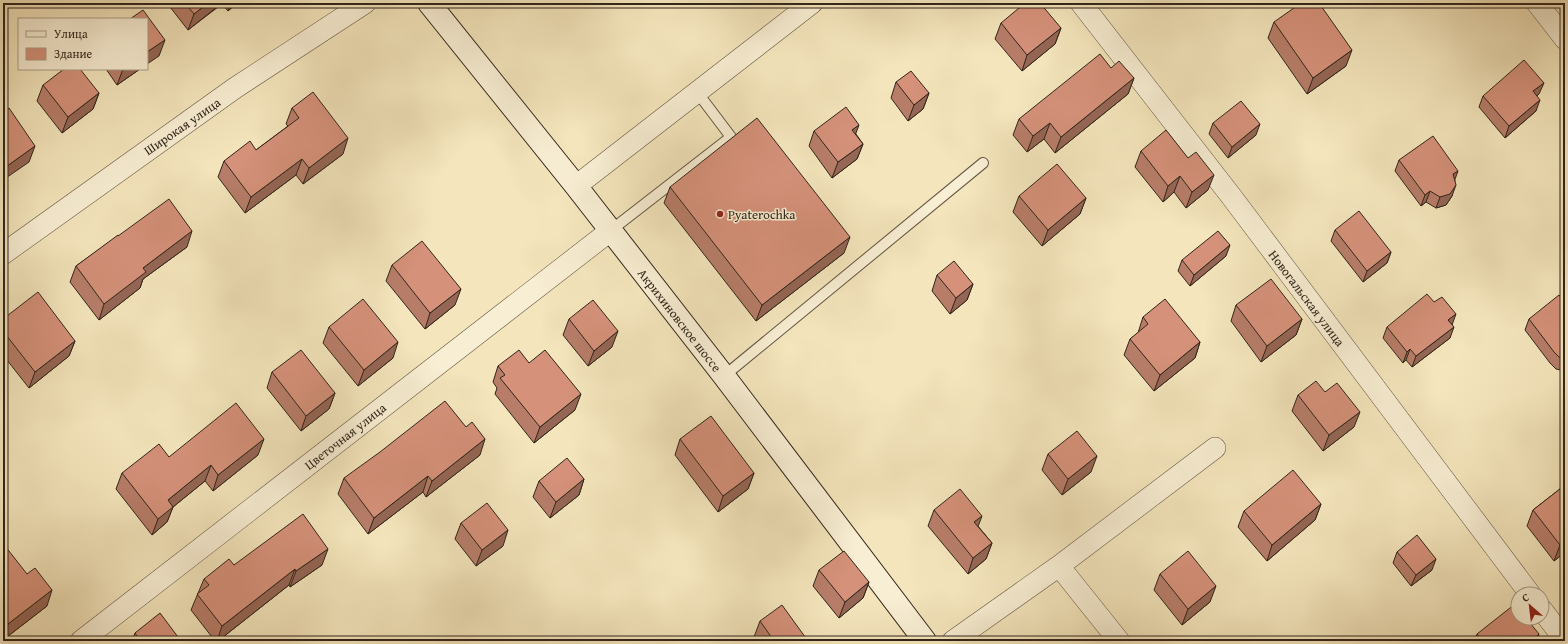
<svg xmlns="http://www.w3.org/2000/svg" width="1568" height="644" viewBox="0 0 1568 644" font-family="'Gentium Book Plus',serif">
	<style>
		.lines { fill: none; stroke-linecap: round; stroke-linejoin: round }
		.lane-casing { stroke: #625542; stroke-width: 12 }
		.street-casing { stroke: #625542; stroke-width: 22 }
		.secondary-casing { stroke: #31251a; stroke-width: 24 }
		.lane { stroke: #f8eed3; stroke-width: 10 }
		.street { stroke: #f8eed3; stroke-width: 21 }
		.secondary { stroke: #f8eed3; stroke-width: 22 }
		.wall { fill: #b77d69; stroke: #31251a }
		.shaded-wall { fill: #956655; stroke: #31251a }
		.building { fill: #d5917a; stroke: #31251a }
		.poi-dot { fill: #8f2418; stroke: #f8eed3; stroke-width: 1.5 }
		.labels { text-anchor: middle; stroke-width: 3; stroke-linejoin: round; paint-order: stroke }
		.street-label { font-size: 13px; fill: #31251a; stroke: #f8eed3 }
		.poi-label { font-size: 13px; fill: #31251a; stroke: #f8eed3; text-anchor: start }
	</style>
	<rect width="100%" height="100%" fill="#f4e5bc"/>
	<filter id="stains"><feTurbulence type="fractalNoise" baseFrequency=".005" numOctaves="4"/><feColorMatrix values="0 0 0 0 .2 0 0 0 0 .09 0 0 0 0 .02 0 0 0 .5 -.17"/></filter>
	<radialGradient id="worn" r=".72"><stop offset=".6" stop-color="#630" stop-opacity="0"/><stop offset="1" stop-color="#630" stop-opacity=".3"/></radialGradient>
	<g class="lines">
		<defs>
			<path id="lane" d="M 610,231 L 731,137 L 697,92
				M 724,376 L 983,163"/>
			<path id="street" d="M 1081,3 L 1231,196 L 1530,594
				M 1537,3 L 1565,39
				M 576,186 L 812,3
				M 3,254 L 235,88 L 365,3
				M 1059,566 L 1119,641
				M 1542,610 L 1565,640
				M 81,641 L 610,231
				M 953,641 L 1059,566 L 1215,448"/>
			<path id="secondary" d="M 429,3 L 576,186 L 724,376 L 925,641"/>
		</defs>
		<use href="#lane" class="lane-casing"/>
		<use href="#street" class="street-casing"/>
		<use href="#secondary" class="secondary-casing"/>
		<use href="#lane" class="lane"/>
		<use href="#street" class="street"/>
		<use href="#secondary" class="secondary"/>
	</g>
	<path class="wall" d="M 171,3 L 237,3 L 228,11 L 222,4 L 188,30 L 170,7 Z
		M 1274,22 L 1346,66 L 1307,94 L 1268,38 Z
		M 1001,23 L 1061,28 L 1055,44 L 1022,71 L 995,39 Z
		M 106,69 L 140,69 L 117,85 Z
		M 1134,78 L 1128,94 L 1055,153 L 1044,139 L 1027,152 L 1013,135 L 1019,119 Z
		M 896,82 L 929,93 L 923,109 L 908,121 L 891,98 Z
		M 43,85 L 99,93 L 93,109 L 62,133 L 37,101 Z
		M 1539,94 L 1537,96 L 1536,111 L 1505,138 L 1479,107 L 1483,96 Z
		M 292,108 L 343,154 L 303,184 L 296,175 L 245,213 L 218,177 L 224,161 L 256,150 L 288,126 L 286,124 Z
		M 1213,123 L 1256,135 L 1228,158 L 1209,134 Z
		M 814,131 L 856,134 L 863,144 L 857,159 L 832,178 L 809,146 Z
		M 1141,151 L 1208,190 L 1186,208 L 1174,192 L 1163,202 L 1135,167 Z
		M 1399,160 L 1455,180 L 1452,196 L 1446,205 L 1436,208 L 1426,202 L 1421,206 L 1395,171 Z
		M 670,187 L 844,253 L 756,321 L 664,203 Z
		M 1019,196 L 1086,198 L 1080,214 L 1042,246 L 1013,212 Z
		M 1335,230 L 1391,252 L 1387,263 L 1363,282 L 1331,241 Z
		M 118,236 L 187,247 L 143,279 L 140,288 L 99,320 L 70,282 L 76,266 Z
		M 1226,256 L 1190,286 L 1178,271 L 1182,260 Z
		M 392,265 L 455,305 L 425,329 L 386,281 Z
		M 937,275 L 973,284 L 967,300 L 950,314 L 932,291 Z
		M 1565,303 L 1565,371 L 1556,369 L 1550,363 L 1525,330 L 1529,319 Z
		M 1236,305 L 1302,319 L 1296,335 L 1261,362 L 1231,321 Z
		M 1143,317 L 1200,342 L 1195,358 L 1154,391 L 1124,355 L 1130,339 L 1138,333 Z
		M 3,319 L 75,341 L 69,356 L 29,388 L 3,355 Z
		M 569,319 L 612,347 L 588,366 L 563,335 Z
		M 1452,324 L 1450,338 L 1412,367 L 1406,360 L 1403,363 L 1383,338 L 1387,327 Z
		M 329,327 L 393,358 L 358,386 L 323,343 Z
		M 529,363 L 575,410 L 534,443 L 495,394 L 497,388 L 493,382 L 498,366 Z
		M 272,372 L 335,393 L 329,409 L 301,431 L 267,388 Z
		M 1298,395 L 1354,427 L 1323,451 L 1292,411 Z
		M 680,439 L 754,473 L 748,489 L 718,512 L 675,455 Z
		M 1048,454 L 1091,472 L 1062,495 L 1042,470 Z
		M 258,455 L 213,491 L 205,481 L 173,507 L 167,522 L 152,535 L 116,489 L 122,473 L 169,457 Z
		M 480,455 L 426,497 L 423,492 L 368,534 L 338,494 L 344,478 Z
		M 584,479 L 579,495 L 550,518 L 533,497 L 539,481 Z
		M 1565,485 L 1565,556 L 1563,554 L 1554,561 L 1527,526 L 1533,510 Z
		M 1321,504 L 1315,520 L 1267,561 L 1238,527 L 1244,511 Z
		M 934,510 L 978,526 L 992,543 L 986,559 L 968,574 L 928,526 Z
		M 461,523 L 503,546 L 476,566 L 455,539 Z
		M 3,547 L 47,606 L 3,640 Z
		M 1397,552 L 1432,570 L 1411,586 L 1393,563 Z
		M 234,565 L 322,565 L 290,587 L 289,585 L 218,641 L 215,641 L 191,610 L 204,579 Z
		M 819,570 L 869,582 L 863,598 L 839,618 L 813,586 Z
		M 1160,574 L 1210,602 L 1182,625 L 1154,590 Z
		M 760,621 L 808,641 L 757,641 L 754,637 Z
		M 135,633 L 181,641 L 132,641 Z
		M 1477,634 L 1537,641 L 1474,641 Z"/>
	<path class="shaded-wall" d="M 208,3 L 222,3 L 188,30 L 194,14 Z
		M 231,3 L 237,3 L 228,11 Z
		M 1061,28 L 1055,44 L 1022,71 L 1027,55 Z
		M 165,40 L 159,56 L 147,64 L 147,52 Z
		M 1352,50 L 1346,66 L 1307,94 L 1313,78 Z
		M 123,69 L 140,69 L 117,85 Z
		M 1134,78 L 1128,94 L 1055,153 L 1061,137 Z
		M 1544,83 L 1539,94 L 1529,103 L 1533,91 Z
		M 99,93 L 93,109 L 62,133 L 68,117 Z
		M 929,93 L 923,109 L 908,121 L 914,105 Z
		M 1540,100 L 1536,111 L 1505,138 L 1509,126 Z
		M 1050,123 L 1044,139 L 1027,152 L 1033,136 Z
		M 1260,124 L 1256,135 L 1228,158 L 1232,147 Z
		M 859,125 L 853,141 L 852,130 Z
		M 348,138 L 343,154 L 303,184 L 309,168 Z
		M 863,144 L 857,159 L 832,178 L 838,162 Z
		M 35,146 L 29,162 L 3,180 L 3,169 Z
		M 302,159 L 296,175 L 245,213 L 251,197 Z
		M 1458,171 L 1454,182 L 1453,174 Z
		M 1214,175 L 1208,190 L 1186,208 L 1192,192 Z
		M 1180,176 L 1174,192 L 1163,202 L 1168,186 Z
		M 1456,185 L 1452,196 L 1446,205 L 1436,208 L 1440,197 Z
		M 1430,191 L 1426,202 L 1421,206 L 1425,195 Z
		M 1086,198 L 1080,214 L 1042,246 L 1048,230 Z
		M 192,231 L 187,247 L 143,279 L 140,288 L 99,320 L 104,304 L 143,268 Z
		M 850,237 L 844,253 L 756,321 L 762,305 Z
		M 1230,245 L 1226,256 L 1190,286 L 1194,275 Z
		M 1391,252 L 1387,263 L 1363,282 L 1367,271 Z
		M 973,284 L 967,300 L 950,314 L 956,298 Z
		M 461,289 L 455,305 L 425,329 L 430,313 Z
		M 1456,314 L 1452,325 L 1448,320 Z
		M 1302,319 L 1296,335 L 1261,362 L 1267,346 Z
		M 1454,327 L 1450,338 L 1412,367 L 1416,356 Z
		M 618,331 L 612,347 L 588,366 L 594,351 Z
		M 75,341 L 69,356 L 29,388 L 35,372 Z
		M 398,342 L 393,358 L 358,386 L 364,370 Z
		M 1200,342 L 1195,358 L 1154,391 L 1160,375 Z
		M 1410,349 L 1406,360 L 1403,363 L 1407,352 Z
		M 335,393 L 329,409 L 301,431 L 306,416 Z
		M 581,394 L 575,410 L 534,443 L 540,427 Z
		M 1360,412 L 1354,427 L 1323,451 L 1329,435 Z
		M 264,439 L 258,455 L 213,491 L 218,475 Z
		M 485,439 L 480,455 L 426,497 L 432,481 Z
		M 1097,456 L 1091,472 L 1062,495 L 1068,479 Z
		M 211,465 L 205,481 L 173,507 L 167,522 L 152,535 L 158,519 L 168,500 Z
		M 754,473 L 748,489 L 718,512 L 723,496 Z
		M 428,476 L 423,492 L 368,534 L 374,518 Z
		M 584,479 L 579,495 L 550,518 L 556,502 Z
		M 1321,504 L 1315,520 L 1267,561 L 1272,545 Z
		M 982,516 L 976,532 L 974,522 Z
		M 508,530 L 503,546 L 476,566 L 482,550 Z
		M 1565,541 L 1565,550 L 1563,554 L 1554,561 L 1560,545 Z
		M 992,543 L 986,559 L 968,574 L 973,558 Z
		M 328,549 L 322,565 L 290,587 L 296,571 Z
		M 1436,559 L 1432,570 L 1411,586 L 1416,575 Z
		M 295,569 L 289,585 L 218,641 L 217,641 L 222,626 Z
		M 869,582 L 863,598 L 839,618 L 845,602 Z
		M 1216,586 L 1210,602 L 1182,625 L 1188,609 Z
		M 52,590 L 47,606 L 3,640 L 8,624 Z
		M 1539,634 L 1537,641 L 1531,641 Z"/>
	<path class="building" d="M 185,3 L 208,3 L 194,14 Z
		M 1025,3 L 1040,3 L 1061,28 L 1027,55 L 1001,23 Z
		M 1301,3 L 1319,3 L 1352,50 L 1313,78 L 1274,22 Z
		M 143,10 L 165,40 L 147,52 L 147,19 L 130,19 Z
		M 1100,54 L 1111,68 L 1119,61 L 1134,78 L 1061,137 L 1050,123 L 1033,136 L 1019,119 Z
		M 1524,60 L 1544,83 L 1533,91 L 1540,100 L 1509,126 L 1483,96 Z
		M 64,69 L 80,69 L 99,93 L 68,117 L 43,85 Z
		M 911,71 L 929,93 L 914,105 L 896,82 Z
		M 313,92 L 348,138 L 309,168 L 302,159 L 251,197 L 224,161 L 250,141 L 256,150 L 299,118 L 292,108 Z
		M 1241,101 L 1260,124 L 1232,147 L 1213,123 Z
		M 846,107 L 859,125 L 852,130 L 863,144 L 838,162 L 814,131 Z
		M 9,108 L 35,146 L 3,169 L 3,112 Z
		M 757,118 L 850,237 L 762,305 L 670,187 Z
		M 1166,130 L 1188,158 L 1196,152 L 1214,175 L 1192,192 L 1180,176 L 1168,186 L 1141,151 Z
		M 1433,136 L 1458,171 L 1453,174 L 1456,185 L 1450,194 L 1440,197 L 1430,191 L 1425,195 L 1399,160 Z
		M 1057,164 L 1086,198 L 1048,230 L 1019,196 Z
		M 169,199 L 192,231 L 143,268 L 146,272 L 104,304 L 76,266 L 118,235 L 118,236 Z
		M 1359,211 L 1391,252 L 1367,271 L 1335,230 Z
		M 1218,231 L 1230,245 L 1194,275 L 1182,260 Z
		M 422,241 L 461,289 L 430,313 L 392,265 Z
		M 954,261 L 973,284 L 956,298 L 937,275 Z
		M 1271,279 L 1302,319 L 1267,346 L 1236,305 Z
		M 38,292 L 75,341 L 35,372 L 3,331 L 3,319 Z
		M 1427,294 L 1434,302 L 1442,297 L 1456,314 L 1448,320 L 1454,327 L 1416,356 L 1410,349 L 1407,352 L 1387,327 Z
		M 1559,295 L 1565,303 L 1565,359 L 1560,358 L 1554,352 L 1529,319 Z
		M 363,299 L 398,342 L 364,370 L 329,327 Z
		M 1165,299 L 1200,342 L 1160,375 L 1130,339 L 1148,324 L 1143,317 Z
		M 593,300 L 618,331 L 594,351 L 569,319 Z
		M 301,350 L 335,393 L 306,416 L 272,372 Z
		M 519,350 L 529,363 L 545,350 L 581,394 L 540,427 L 500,378 L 505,375 L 498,366 Z
		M 1316,381 L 1325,392 L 1337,383 L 1360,412 L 1329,435 L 1298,395 Z
		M 445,401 L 466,427 L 472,422 L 485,439 L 432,481 L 428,476 L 374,518 L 344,478 L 380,452 Z
		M 236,403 L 264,439 L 218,475 L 211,465 L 168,500 L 173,507 L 158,519 L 122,473 L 159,444 L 169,457 Z
		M 711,416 L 754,473 L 723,496 L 680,439 Z
		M 1077,431 L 1097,456 L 1068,479 L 1048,454 Z
		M 567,458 L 584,479 L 556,502 L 539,481 Z
		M 1293,470 L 1321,504 L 1272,545 L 1244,511 Z
		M 1565,485 L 1565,541 L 1560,545 L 1533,510 Z
		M 960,489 L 982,516 L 974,522 L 992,543 L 973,558 L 934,510 Z
		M 487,503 L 508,530 L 482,550 L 461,523 Z
		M 303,514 L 328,549 L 296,571 L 295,569 L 222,626 L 197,594 L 209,585 L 204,579 L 229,559 L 234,565 Z
		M 1417,535 L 1436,559 L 1416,575 L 1397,552 Z
		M 5,546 L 27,574 L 35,568 L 52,590 L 8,624 L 3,618 L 3,547 Z
		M 844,551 L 869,582 L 845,602 L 819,570 Z
		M 1188,551 L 1216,586 L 1188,609 L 1160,574 Z
		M 1515,604 L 1518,608 L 1518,618 L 1526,618 L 1539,634 L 1531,641 L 1483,641 L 1477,634 Z
		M 782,605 L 808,641 L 774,641 L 760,621 Z
		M 160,613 L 181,641 L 140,641 L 135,633 Z"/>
	<circle class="poi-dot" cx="720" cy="214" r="4"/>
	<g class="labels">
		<g class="street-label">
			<text transform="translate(182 126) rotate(-35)" y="5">Широкая улица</text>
			<text transform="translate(1307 298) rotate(53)" y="5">Новогальская улица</text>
			<text transform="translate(680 320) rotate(52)" y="5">Акрихиновское шоссе</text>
			<text transform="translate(345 436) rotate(-38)" y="5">Цветочная улица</text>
		</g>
		<g class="poi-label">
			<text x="728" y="219">Pyaterochka</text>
		</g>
	</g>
	<rect width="1568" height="644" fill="none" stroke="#f4e5bc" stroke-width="16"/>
	<rect x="4" y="4" width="1560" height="636" fill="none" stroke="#31251a" stroke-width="2"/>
	<rect x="8" y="8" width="1552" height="628" fill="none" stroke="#31251a"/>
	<rect x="18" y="18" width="130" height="52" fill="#f8eed3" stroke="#a89e89"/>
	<rect x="26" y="31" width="20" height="6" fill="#f8eed3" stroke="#a89e89"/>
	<text x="54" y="38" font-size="12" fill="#31251a">Улица</text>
	<rect x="26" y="48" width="20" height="12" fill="#d5917a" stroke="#a89e89"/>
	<text x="54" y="58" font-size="12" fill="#31251a">Здание</text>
	<g transform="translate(1530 606) rotate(332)"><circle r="19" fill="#f8eed3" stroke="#a89e89"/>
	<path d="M0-3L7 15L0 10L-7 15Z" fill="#8f2418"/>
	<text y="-6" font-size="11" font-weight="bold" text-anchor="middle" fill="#31251a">С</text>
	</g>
	<rect width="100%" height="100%" filter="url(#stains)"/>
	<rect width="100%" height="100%" fill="url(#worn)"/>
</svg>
